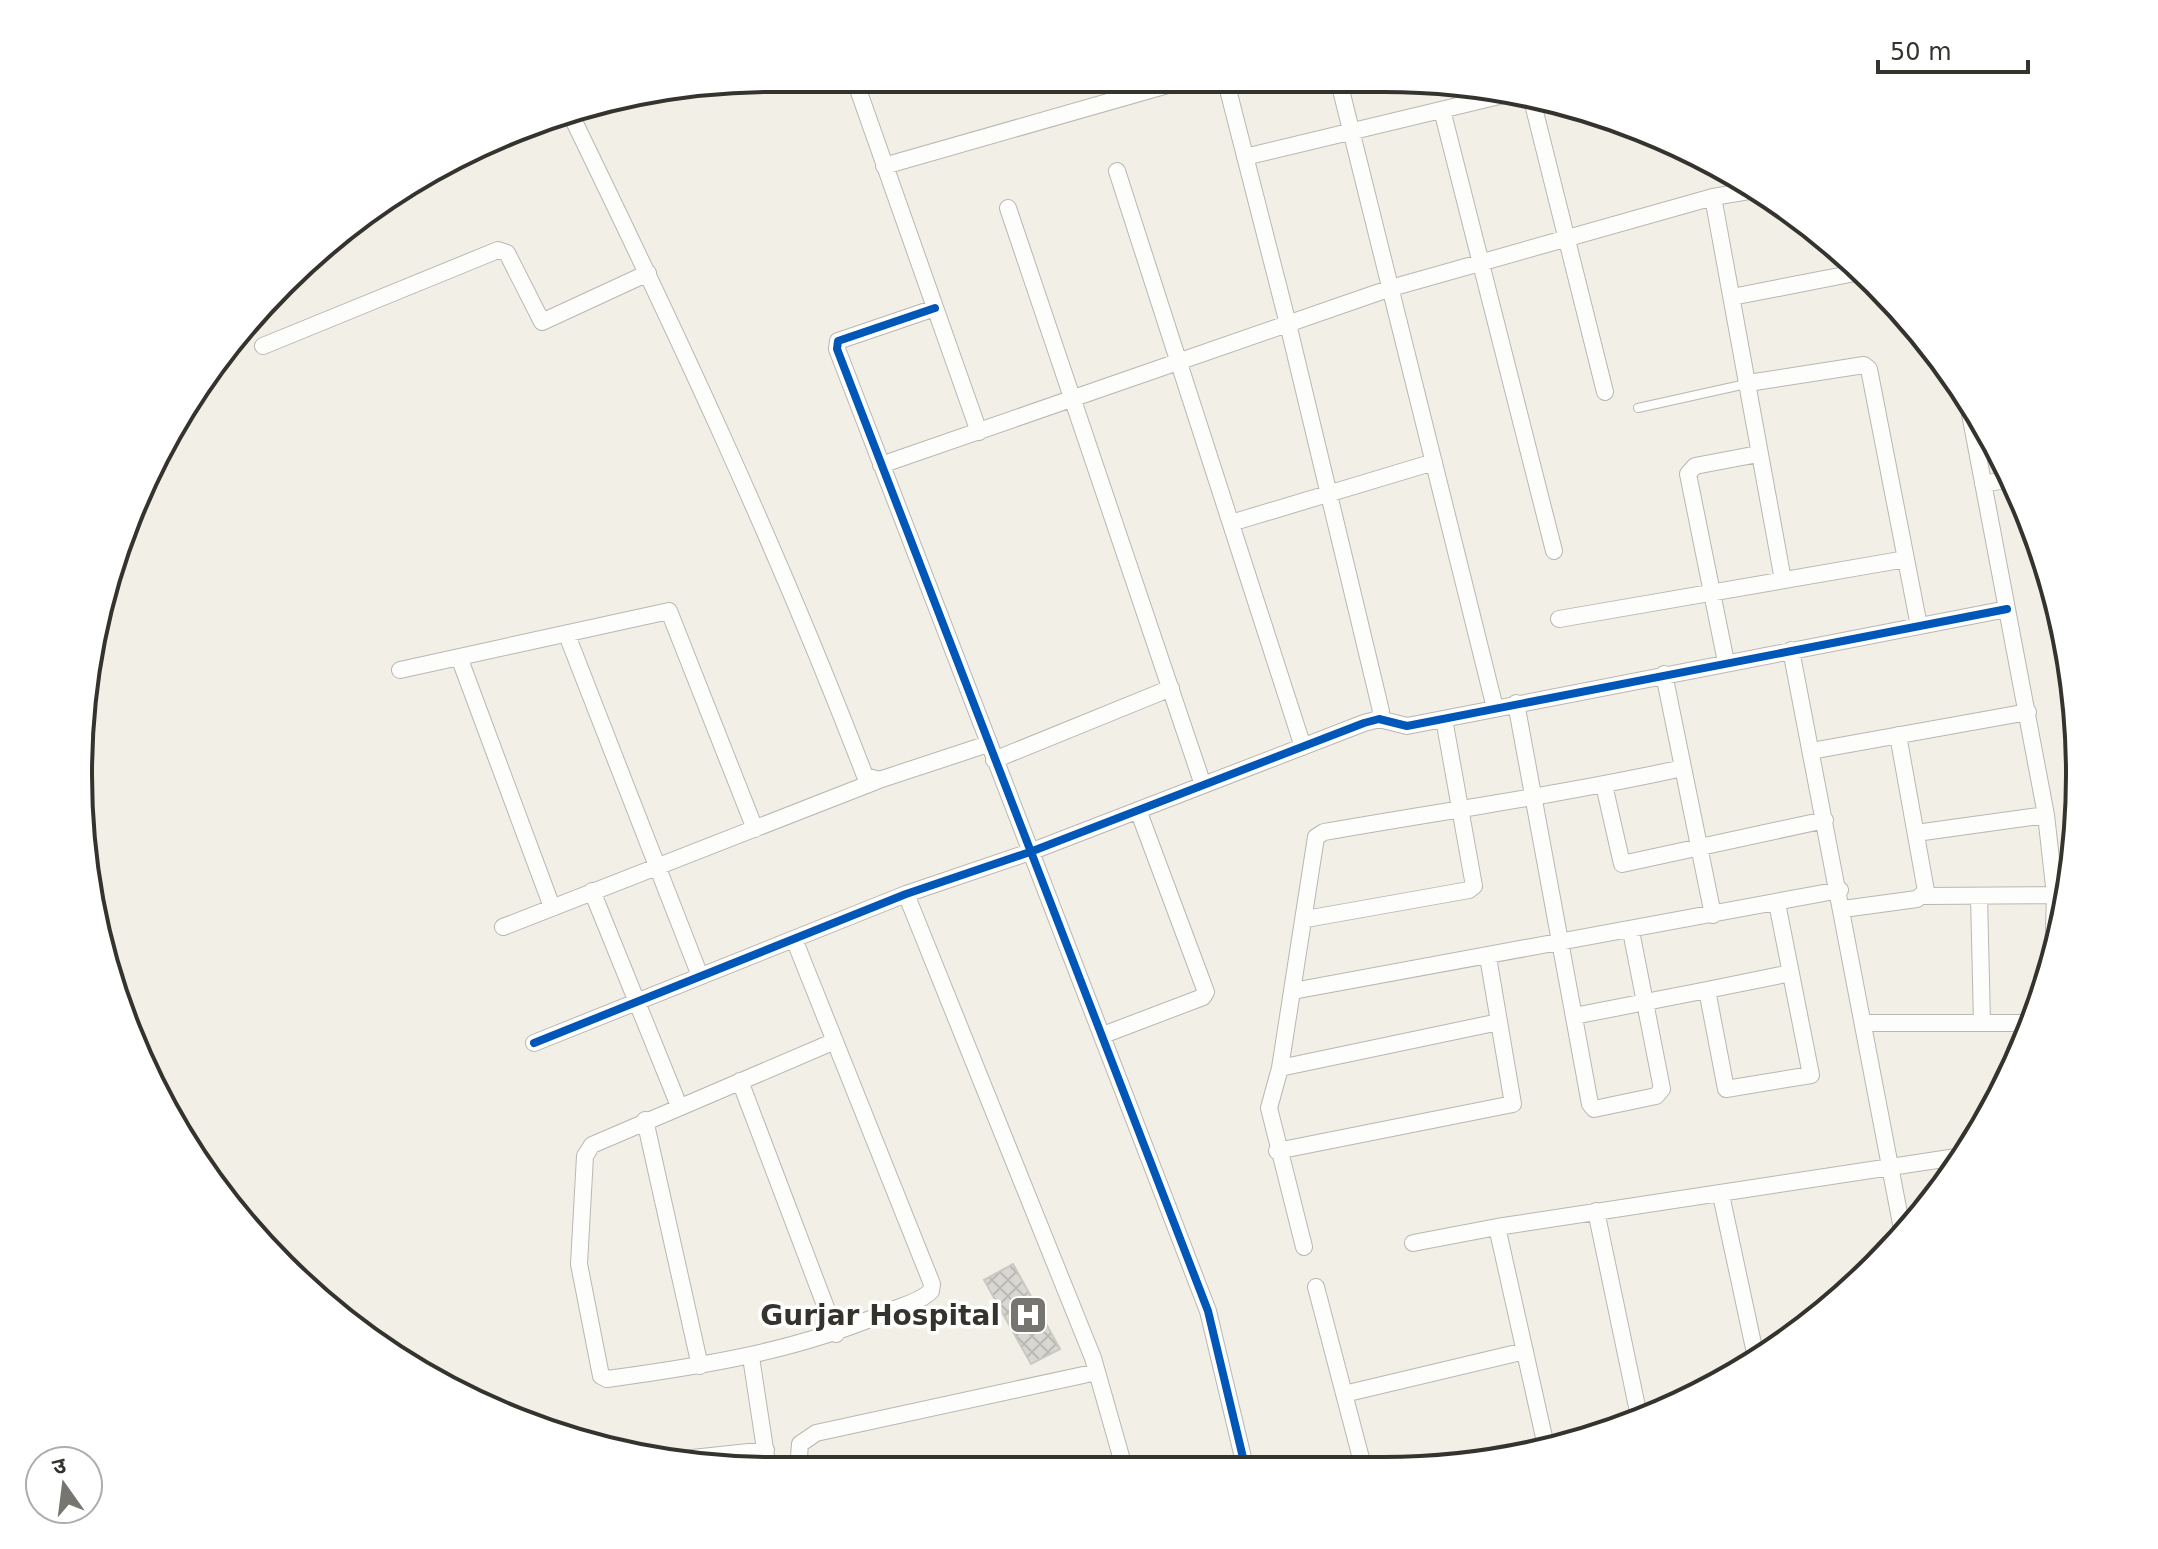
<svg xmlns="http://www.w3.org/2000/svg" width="2158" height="1549" viewBox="0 0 2158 1549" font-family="'DejaVu Sans','Noto Sans Devanagari',sans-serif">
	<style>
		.building { fill: url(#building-cross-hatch); stroke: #cac8c2; stroke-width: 2 }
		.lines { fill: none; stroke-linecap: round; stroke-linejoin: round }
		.service-casing { stroke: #b9b7b2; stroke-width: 10 }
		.minor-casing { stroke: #b9b7b2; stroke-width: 18 }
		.service { stroke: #fdfdfb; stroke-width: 8 }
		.minor { stroke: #fdfdfb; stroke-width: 16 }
		.cycleway-casing { stroke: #fff; stroke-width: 13 }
		.cycleway { stroke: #0057b8; stroke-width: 8 }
		.labels { text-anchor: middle; stroke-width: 7; stroke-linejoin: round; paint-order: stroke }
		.poi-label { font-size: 28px; font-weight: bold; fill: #35332e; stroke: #fff; text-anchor: end }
		.rim { fill: none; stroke: #35332e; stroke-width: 4 }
	</style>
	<defs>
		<pattern id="building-cross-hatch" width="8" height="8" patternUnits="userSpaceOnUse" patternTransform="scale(2)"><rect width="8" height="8" fill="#d9d7d1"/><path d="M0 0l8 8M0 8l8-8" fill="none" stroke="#bbb9b4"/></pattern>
	</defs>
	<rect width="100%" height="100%" fill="#f2efe7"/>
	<path class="building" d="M 1013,1264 L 1060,1349 L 1031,1364 L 984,1280 Z"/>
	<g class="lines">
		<defs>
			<path id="service" d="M 1638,408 L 1746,384"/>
			<path id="minor" d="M 854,78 L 979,432
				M 1225,78 L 1288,324 L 1381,711 L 1379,719
				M 1338,78 L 1495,708
				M 1531,96 L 1605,392
				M 1442,110 L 1554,551
				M 570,113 C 676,331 778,549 865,776 L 879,780 L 988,744
				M 1245,157 L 1520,91
				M 884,166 L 1192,78
				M 1117,171 L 1303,747
				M 1713,197 L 1755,190
				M 1008,208 L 1203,785
				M 1732,297 L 1855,273
				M 935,308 L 838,341 L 837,349 L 1208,1311 L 1245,1466
				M 263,346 L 498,250 L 507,253 L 542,322 L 648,273
				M 1748,383 L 1864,365 L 1869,369 L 1919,626
				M 1967,398 L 2046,815 L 2055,895 L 2053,963
				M 881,465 L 1391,288 L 1713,197 L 1783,580
				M 1983,484 L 2011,479
				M 1231,523 L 1434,462
				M 1559,619 L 1906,559
				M 567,635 L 700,976
				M 1791,650 L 1903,1234
				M 459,657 L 552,907
				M 1726,662 L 1688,474 L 1695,466 L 1758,454
				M 400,670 L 669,611 L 755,829
				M 1664,674 L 1713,915
				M 1516,703 L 1590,1104 L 1594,1109 L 1656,1096 L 1662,1089 L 1631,931
				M 1811,751 L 2028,712
				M 994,760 L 1171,688
				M 1604,785 L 1622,864 L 1825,820
				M 1916,833 L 2046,815
				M 592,891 L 679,1106
				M 906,894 L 1093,1358 L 1124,1467
				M 1924,896 L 2055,895
				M 1979,896 L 1982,1023
				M 1843,909 L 1917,899 L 1926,891 L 1898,735
				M 1306,919 L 1469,890 L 1474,886 L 1444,719
				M 503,927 L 879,780
				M 794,939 L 932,1284 L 931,1291 C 920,1302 901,1306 887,1312 C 797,1351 703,1366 607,1379 L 601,1376 L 579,1264 L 585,1156 L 592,1145 L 835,1041
				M 1707,990 L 1791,973
				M 1293,991 L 1840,890
				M 1574,1016 L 1707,990 L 1726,1089 L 1811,1075 L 1777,903
				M 1864,1023 L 2031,1023
				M 1103,1035 L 1203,997 L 1206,992 L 1138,810
				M 534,1043 L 906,894 L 1030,852 L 1364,723 L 1379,719 L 1407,726 L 2007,609
				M 1280,1068 L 1499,1022
				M 740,1081 L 836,1334
				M 645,1120 L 700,1366
				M 1277,1151 L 1513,1104 L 1488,957
				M 1721,1195 L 1755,1353
				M 1596,1211 L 1640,1421
				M 1497,1227 L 1546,1446
				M 1413,1243 L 1497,1227 L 1963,1156
				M 1304,1247 L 1269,1108 L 1280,1068 L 1316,837 L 1324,832 C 1444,811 1564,794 1683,768
				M 1316,1287 L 1363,1466
				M 751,1357 L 768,1469
				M 1344,1394 L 1525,1351
				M 674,1460 L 766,1450
				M 798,1469 L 800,1444 L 816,1433 L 1097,1372"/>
		</defs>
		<use href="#service" class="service-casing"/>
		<use href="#minor" class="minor-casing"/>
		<use href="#service" class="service"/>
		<use href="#minor" class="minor"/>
		<defs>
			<path id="cycleway" d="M 935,308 L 838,341 L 837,349 L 1208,1311 L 1245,1466
				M 534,1043 L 906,894 L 1030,852 L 1364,723 L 1379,719 L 1407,726 L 2007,609"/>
		</defs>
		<use href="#cycleway" class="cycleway-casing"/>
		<use href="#cycleway" class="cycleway"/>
	</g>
	<defs>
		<symbol id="hospital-square" viewBox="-11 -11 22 22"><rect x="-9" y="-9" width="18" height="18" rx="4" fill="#77756f" stroke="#fff"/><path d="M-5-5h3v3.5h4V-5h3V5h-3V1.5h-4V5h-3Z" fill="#fff"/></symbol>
	</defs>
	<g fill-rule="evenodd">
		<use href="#hospital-square" x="1006" y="1293" width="44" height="44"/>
	</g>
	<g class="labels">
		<g class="poi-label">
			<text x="1000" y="1325">Gurjar Hospital</text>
		</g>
	</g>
	<path d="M0 0H2158V1549H0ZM774 92H1384A682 682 0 0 1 2066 774V775A682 682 0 0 1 1384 1457H774A682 682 0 0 1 92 775V774A682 682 0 0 1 774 92Z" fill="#fff" fill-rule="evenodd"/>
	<path class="rim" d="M774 92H1384A682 682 0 0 1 2066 774V775A682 682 0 0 1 1384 1457H774A682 682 0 0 1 92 775V774A682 682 0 0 1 774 92Z"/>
	<g transform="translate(64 1485) rotate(346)"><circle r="38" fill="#ffffff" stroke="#aeadab" stroke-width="2"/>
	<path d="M0-6L14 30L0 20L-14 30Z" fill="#77756f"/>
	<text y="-12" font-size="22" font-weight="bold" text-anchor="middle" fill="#35332e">उ</text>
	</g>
	<path d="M1878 60v12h150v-12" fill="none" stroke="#35332e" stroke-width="4"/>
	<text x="1890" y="60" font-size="24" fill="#35332e" stroke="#ffffff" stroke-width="6" paint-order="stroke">50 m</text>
</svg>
